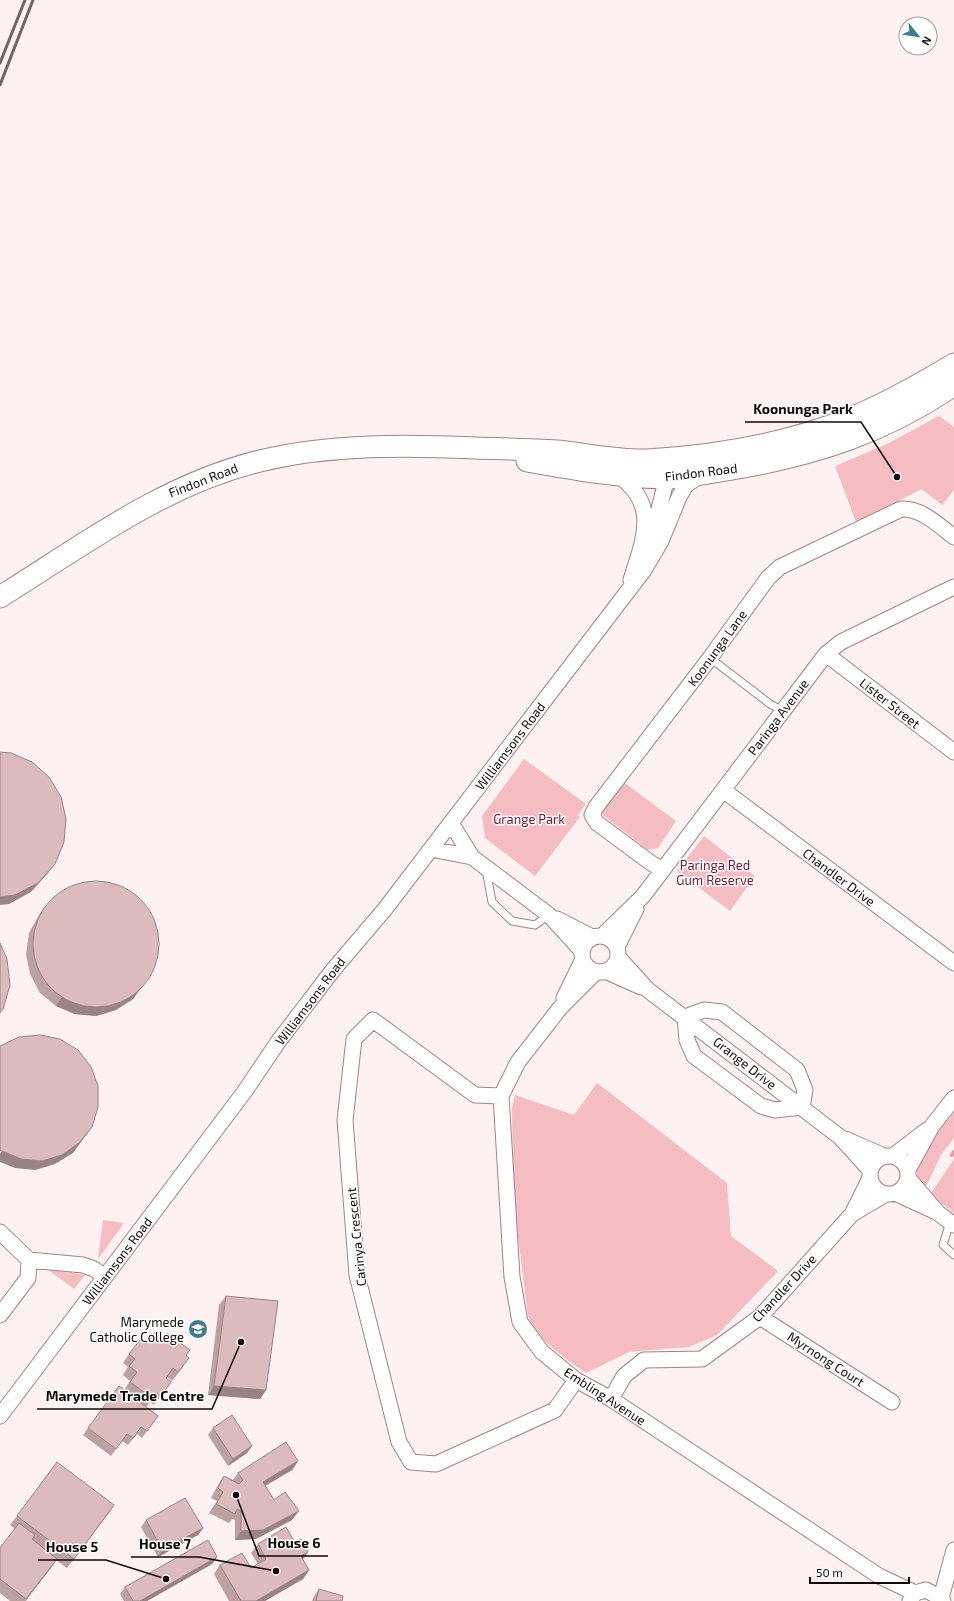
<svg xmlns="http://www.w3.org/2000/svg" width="954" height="1601" viewBox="0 0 954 1601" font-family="'Exo 2',sans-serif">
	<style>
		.green { fill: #f5bdc1 }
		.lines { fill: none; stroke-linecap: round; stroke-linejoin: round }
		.stream { stroke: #fb919e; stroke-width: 4 }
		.lane-casing { stroke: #a28486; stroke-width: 9 }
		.street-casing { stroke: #a28486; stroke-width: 17 }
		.secondary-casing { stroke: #a28486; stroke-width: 23 }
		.lane { stroke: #fff; stroke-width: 7 }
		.street { stroke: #fff; stroke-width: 15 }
		.secondary { stroke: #fff; stroke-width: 21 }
		.rail { stroke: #706566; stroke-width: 3 }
		.wall { fill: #bca1a3 }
		.shaded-wall { fill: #998384 }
		.building { fill: #dbbbbd; stroke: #998384 }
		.labels { text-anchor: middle; stroke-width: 3; stroke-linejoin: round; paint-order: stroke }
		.street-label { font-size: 13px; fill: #13090a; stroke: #fff }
		.park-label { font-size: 13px; fill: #74162c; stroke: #fff }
		.poi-label { font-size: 13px; fill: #13090a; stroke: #fff; text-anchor: end }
		.leader { fill: none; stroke: #13090a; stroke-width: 1.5 }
		.callout-dot { fill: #13090a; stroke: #fff; stroke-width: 1.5 }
		.callout-label { font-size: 14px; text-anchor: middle; font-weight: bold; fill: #13090a; stroke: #fff; stroke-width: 3; stroke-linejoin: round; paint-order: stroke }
	</style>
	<rect width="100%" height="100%" fill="#fef1f1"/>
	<path class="green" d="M 939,416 L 954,427 L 954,490 L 942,505 L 922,489 L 856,522 L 835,466 L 887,444 Z
		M 524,759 L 586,804 L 578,815 L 580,817 L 535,876 L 485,838 L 482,816 Z
		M 622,781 L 676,821 L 658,848 L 648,850 L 603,815 L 602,807 Z
		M 704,836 L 755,876 L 730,911 L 677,871 Z
		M 597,1083 L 727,1183 L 731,1236 L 778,1271 L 717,1335 L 689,1347 L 629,1352 L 586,1373 C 565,1358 537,1340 528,1316 L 513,1198 L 512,1109 L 515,1095 L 574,1115 Z
		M 954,1112 L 954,1138 L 941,1155 L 925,1189 C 920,1182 916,1176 917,1168 C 921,1148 942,1128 954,1112 Z
		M 954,1159 L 954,1213 L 930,1195 Z
		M 103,1220 L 124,1223 L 98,1259 Z
		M 47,1269 L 85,1275 L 74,1289 Z"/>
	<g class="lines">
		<path class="stream" d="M 952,1155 L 954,1152"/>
		<defs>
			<path id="lane" d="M 710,658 L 770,704 L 783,711
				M 486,869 L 492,902 L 512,921 L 535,925 L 549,915
				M 950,1222 L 943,1245 L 954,1255"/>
			<path id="street" d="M 619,476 C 660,506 643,540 631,580
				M 651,541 L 665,485 L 674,472
				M 826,654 L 954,752
				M 723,790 L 954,963
				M 451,823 L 472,857 L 549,915 L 581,950
				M 431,849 L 472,857
				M 663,870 L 651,863 L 597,823 L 592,815 L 596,807 L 710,658 L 768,578 L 780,567 L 901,509 C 922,508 938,525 954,537
				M 557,919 L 592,937
				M 603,935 L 643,896 L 826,654 L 841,642 L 954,587
				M582 954a18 18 0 1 1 36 0a18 18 0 1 1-36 0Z
				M 617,947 L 636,909
				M 618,957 L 648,990 L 840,1137 L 870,1170
				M 605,971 L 641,987
				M 596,972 L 560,1008 L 518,1062 L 501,1096 L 512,1277 L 520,1322 L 542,1352 L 576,1380 L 611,1399 L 879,1576 L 915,1593
				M 564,998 L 582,961
				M 704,1010 L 722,1012 L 797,1070 L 805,1090 L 802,1107 L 775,1110 L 761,1106 L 694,1056 L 687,1040 L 685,1017 Z
				M 501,1096 L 475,1095 L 373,1020 L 354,1039 L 345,1120 L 357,1275 L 399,1442 L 411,1462 L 436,1464 L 555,1410 L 576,1380
				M 845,1139 L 884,1156
				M 893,1156 L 927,1130
				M870 1175a19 19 0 1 1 38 0a19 19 0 1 1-38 0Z
				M 908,1170 L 932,1126 L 954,1098
				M 908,1178 L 938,1213 L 954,1225
				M 895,1193 L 934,1211
				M 852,1214 L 886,1194
				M 0,1232 L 29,1260 L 83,1265 L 94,1269 L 105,1277
				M 0,1315 L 28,1278 L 29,1260
				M 760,1317 L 892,1402
				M 611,1399 L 624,1376 L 644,1360 L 702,1359 L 760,1317 L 852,1214 L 870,1178
				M 0,1416 L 245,1091 L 278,1042 L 333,970 L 385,909 L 644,570 L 661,541 L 679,497 L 686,485 L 701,475
				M 941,1598 L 954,1550
				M 910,1601 L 915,1593 L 926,1590 L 941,1598 L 943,1601"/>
			<path id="secondary" d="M 527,461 C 574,469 621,478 669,478 C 690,477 711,472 732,469 C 815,455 884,433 954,385
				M 0,597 C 85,544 165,483 264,460 C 333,444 405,445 476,448 C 503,449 530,449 557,451 C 587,454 617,461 648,460 C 713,456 785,444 846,420 C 884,405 919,385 954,364"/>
		</defs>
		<use href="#lane" class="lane-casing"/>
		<use href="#street" class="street-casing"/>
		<use href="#secondary" class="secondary-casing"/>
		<use href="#lane" class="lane"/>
		<use href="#street" class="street"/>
		<use href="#secondary" class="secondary"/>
		<path class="rail" d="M 0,63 L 25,0
			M 0,85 L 33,0"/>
	</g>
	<path class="wall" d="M 45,906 L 145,982 L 133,999 L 116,1010 L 96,1016 L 75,1014 L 56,1006 L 40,993 L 30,974 L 26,954 L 29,933 L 39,915 Z
		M 226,1296 L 266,1390 L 260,1399 L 208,1395 L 219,1305 Z
		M 146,1344 L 186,1355 L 183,1367 L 172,1381 L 167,1377 L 166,1378 L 171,1382 L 154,1405 L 150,1402 L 146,1407 L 158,1416 L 142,1438 L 137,1434 L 128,1445 L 122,1441 L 111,1456 L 83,1435 L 88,1428 L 124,1390 L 130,1381 L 123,1375 L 128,1367 L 123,1363 L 129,1354 Z
		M 213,1428 L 252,1446 L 247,1453 L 228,1466 L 208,1435 Z
		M 298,1461 L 292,1470 L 265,1486 L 274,1500 L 292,1520 L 256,1539 L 235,1540 L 235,1520 L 232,1519 L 229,1523 L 209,1513 L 217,1501 L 211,1498 L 218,1485 L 224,1476 L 233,1480 L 238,1473 Z
		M 114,1505 L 67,1568 L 56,1560 L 26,1601 L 10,1601 L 0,1593 L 0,1548 L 15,1529 L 10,1525 L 17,1516 Z
		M 146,1520 L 203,1528 L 198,1535 L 158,1557 L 141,1527 Z
		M 258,1544 L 303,1560 L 309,1570 L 303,1579 L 265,1601 L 229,1601 L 214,1574 L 220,1565 L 251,1568 L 258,1564 L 251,1553 Z
		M 217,1557 L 212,1564 L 147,1601 L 124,1601 L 120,1594 L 125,1587 Z
		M 319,1589 L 342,1601 L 312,1601 L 314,1596 Z"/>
	<path class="shaded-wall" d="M 55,864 L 48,873 L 31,892 L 9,904 L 0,905 L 0,897 Z
		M 152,973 L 133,999 L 116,1010 L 96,1016 L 75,1014 L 56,1006 L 62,997 Z
		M 92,1127 L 73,1153 L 55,1164 L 35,1170 L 15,1168 L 0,1162 L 0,1154 L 2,1151 Z
		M 214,1386 L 266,1390 L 260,1399 L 208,1395 Z
		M 252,1446 L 247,1453 L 228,1466 L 233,1459 Z
		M 298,1461 L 292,1470 L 256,1491 L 263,1482 Z
		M 114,1505 L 108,1514 L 67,1568 L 74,1559 Z
		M 299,1511 L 292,1520 L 256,1539 L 235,1540 L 241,1531 Z
		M 203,1528 L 198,1535 L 158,1557 L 163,1550 Z
		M 308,1552 L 302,1561 L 301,1556 Z
		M 217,1557 L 212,1564 L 147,1601 L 140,1601 Z
		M 57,1559 L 51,1568 L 25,1601 Z
		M 309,1570 L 303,1579 L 265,1601 L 256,1601 Z"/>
	<path class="building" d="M 0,752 L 11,753 L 32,762 L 49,777 L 61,797 L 66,819 L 64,842 L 55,864 L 38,883 L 15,895 L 0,897 Z
		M33 944a63 63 0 1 1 126 0a63 63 0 1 1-126 0Z
		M 0,943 L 7,959 L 10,985 L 3,1009 L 0,1013 Z
		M 40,1035 L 60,1039 L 78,1050 L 91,1067 L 98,1086 L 98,1107 L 92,1127 L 79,1143 L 62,1155 L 42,1161 L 21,1159 L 2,1151 L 0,1150 L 0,1046 L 19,1037 Z
		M 226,1296 L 278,1301 L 266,1390 L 214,1386 Z
		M 155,1332 L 163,1337 L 167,1333 L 190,1350 L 186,1355 L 189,1358 L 178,1372 L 173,1368 L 166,1378 L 171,1382 L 161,1396 L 157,1393 L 152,1398 L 130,1382 L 137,1372 L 129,1366 L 135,1359 L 129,1354 L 140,1340 L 146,1344 Z
		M 119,1386 L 158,1416 L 147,1431 L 141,1427 L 133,1438 L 127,1434 L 116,1449 L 88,1428 Z
		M 232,1415 L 252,1446 L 233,1459 L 213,1428 Z
		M 286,1442 L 298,1461 L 263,1482 L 274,1500 L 285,1492 L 299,1511 L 263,1530 L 241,1531 L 241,1511 L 237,1509 L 235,1514 L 216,1504 L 223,1492 L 218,1488 L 224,1476 L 239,1484 L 243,1480 L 238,1473 Z
		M 57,1462 L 114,1505 L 74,1559 L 17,1516 Z
		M 185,1498 L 203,1528 L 163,1550 L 146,1520 Z
		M 19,1523 L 35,1535 L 32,1539 L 57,1559 L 26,1599 L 0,1579 L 0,1548 Z
		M 286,1527 L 295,1543 L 301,1539 L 308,1552 L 301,1556 L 309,1570 L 256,1601 L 241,1601 L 220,1565 L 242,1553 L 251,1568 L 266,1559 L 258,1544 Z
		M 208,1540 L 217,1557 L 140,1601 L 133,1601 L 125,1587 Z
		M 319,1589 L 343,1596 L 342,1601 L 316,1601 Z"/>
	<defs>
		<symbol id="school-disc" viewBox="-11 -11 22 22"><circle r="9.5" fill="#3d7b90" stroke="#fff"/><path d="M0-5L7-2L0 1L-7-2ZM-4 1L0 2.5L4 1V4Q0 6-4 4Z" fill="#fff"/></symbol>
	</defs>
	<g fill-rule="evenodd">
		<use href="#school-disc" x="187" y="1318" width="22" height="22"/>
	</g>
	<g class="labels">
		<g class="street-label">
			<text transform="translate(701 472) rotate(-7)" y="5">Findon Road</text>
			<text transform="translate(203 480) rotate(-21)" y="5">Findon Road</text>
			<text transform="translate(717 648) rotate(-54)" y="5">Koonunga Lane</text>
			<text transform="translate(890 703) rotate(38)" y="5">Lister Street</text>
			<text transform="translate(778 717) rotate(-53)" y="5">Paringa Avenue</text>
			<text transform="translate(510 746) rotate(-53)" y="5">Williamsons Road</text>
			<text transform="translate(839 877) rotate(37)" y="5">Chandler Drive</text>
			<text transform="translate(310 1001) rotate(-53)" y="5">Williamsons Road</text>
			<text transform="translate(745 1063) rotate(38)" y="5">Grange Drive</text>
			<text transform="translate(356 1237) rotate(-96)" y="5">Carinya Crescent</text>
			<text transform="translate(117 1261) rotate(-53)" y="5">Williamsons Road</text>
			<text transform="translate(784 1288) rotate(-47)" y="5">Chandler Drive</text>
			<text transform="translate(826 1359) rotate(33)" y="5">Myrnong Court</text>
			<text transform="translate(605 1396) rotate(33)" y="5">Embling Avenue</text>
		</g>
		<g class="park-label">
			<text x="529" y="824">Grange Park</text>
			<text x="715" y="870">Paringa Red<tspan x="715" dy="15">Gum Reserve</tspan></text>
		</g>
		<g class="poi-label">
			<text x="184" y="1327">Marymede<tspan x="184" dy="15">Catholic College</tspan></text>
		</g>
	</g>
	<path class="leader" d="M897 477L861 422H745M241 1342L212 1409H37M236 1495L259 1556H328M276 1571L199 1557H131M166 1579L106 1560H38"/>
	<g class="callout-dot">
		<circle cx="897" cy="477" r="4"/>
		<circle cx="241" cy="1342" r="4"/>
		<circle cx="236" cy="1495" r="4"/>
		<circle cx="276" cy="1571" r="4"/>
		<circle cx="166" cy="1579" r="4"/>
	</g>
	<g class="callout-label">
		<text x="803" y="414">Koonunga Park</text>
		<text x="125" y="1401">Marymede Trade Centre</text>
		<text x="294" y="1548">House 6</text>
		<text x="165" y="1549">House 7</text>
		<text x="72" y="1552">House 5</text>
	</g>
	<g transform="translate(918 36) rotate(120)"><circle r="19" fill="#ffffff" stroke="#a19d9d"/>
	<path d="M0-3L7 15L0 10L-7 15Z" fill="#3d7b90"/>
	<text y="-6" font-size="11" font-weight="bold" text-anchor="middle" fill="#13090a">N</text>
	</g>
	<path d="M810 1577v6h99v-6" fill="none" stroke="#13090a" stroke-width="2"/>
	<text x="816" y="1577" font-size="12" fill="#13090a" stroke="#ffffff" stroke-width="3" paint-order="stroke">50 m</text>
</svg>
